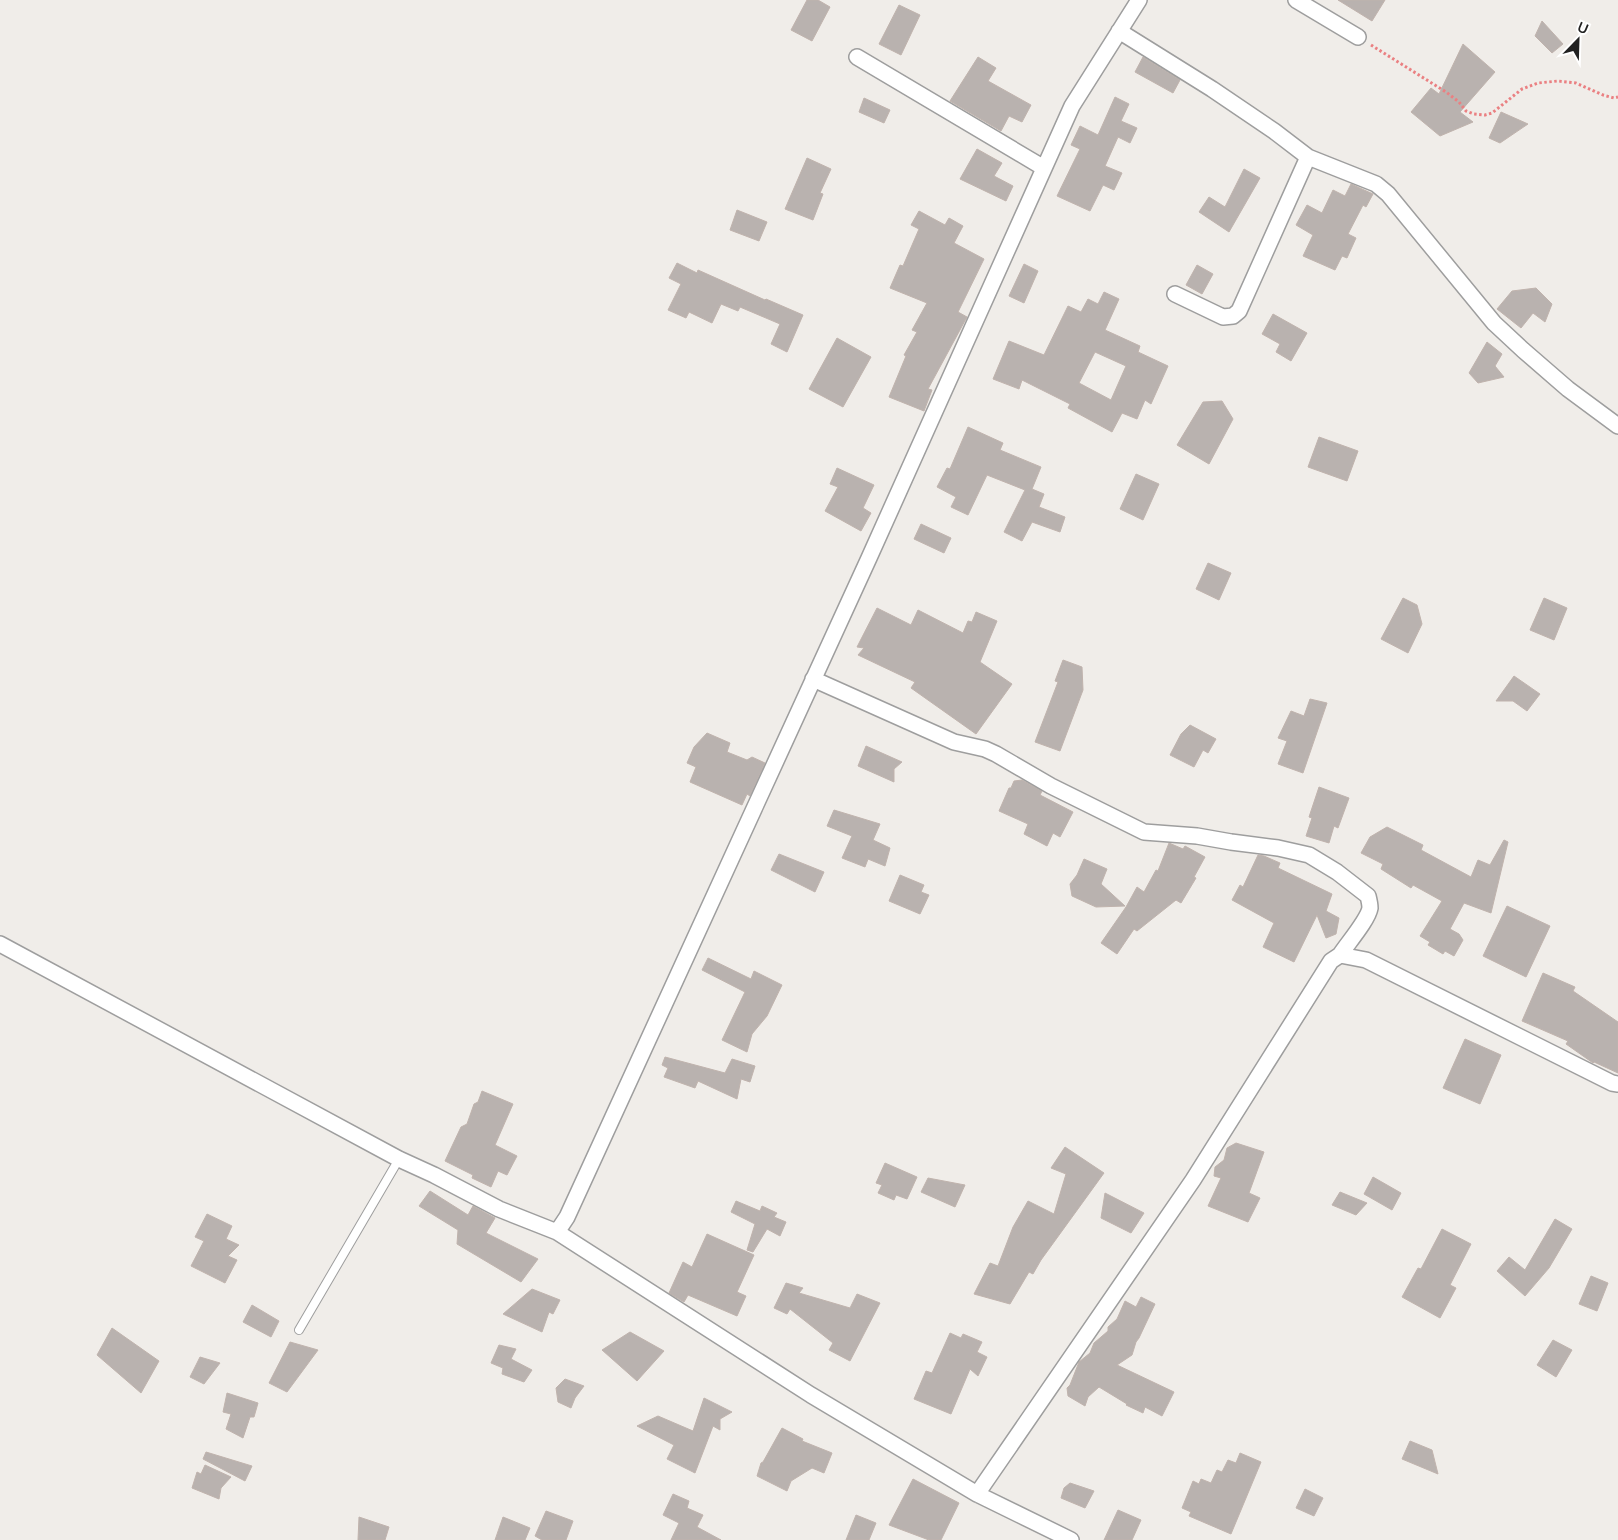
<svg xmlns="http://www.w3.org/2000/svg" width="1618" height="1540" viewBox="0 0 1618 1540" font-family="'Nunito Sans',sans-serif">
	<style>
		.building { fill: #b9b2af; stroke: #c0b3ad; fill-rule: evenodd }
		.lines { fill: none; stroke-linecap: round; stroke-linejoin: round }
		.lane-casing { stroke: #9e9e9e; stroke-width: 10 }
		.street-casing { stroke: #9e9e9e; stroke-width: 18 }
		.path { stroke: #ea8082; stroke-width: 3; stroke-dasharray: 2.5 2.5; stroke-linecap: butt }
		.lane { stroke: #fff; stroke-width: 8 }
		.street { stroke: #fff; stroke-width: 15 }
	</style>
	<rect width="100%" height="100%" fill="#f0ede9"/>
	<path class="building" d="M 807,0 L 818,0 L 830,7 L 812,41 L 791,30 Z
		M 1338,0 L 1385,0 L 1372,21 Z
		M 899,5 L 920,15 L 901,55 L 879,44 Z
		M 1542,21 L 1563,44 L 1552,53 L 1535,36 Z
		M 1463,44 L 1495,72 L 1460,112 L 1473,122 L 1440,136 L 1411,112 L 1431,88 L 1439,94 Z
		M 978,57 L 996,68 L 988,81 L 1031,105 L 1022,122 L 1009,116 L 1001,131 L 950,101 Z
		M 1143,57 L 1180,80 L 1173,93 L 1135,72 Z
		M 1115,97 L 1129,104 L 1121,121 L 1137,128 L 1130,143 L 1118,137 L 1105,166 L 1122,173 L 1114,190 L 1103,185 L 1090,211 L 1057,196 L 1080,149 L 1071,145 L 1080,126 L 1098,135 Z
		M 864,98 L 890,110 L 884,123 L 859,112 Z
		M 1501,112 L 1528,124 L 1500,143 L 1489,138 Z
		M 977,149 L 1002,163 L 994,176 L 1013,186 L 1006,201 L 960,179 Z
		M 807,158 L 831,169 L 820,193 L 823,194 L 813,220 L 785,209 Z
		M 1244,169 L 1260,178 L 1229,232 L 1199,212 L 1209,197 L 1225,207 Z
		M 1351,184 L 1373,194 L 1366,207 L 1363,205 L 1348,234 L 1356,238 L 1347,258 L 1342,256 L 1335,270 L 1303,256 L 1313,235 L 1296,225 L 1307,205 L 1322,213 L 1333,190 L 1345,196 Z
		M 737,210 L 767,222 L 759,241 L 730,230 Z
		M 919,211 L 945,225 L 949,218 L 963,226 L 954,243 L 984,259 L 958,312 L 967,317 L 928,389 L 932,390 L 924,411 L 889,397 L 906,356 L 904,355 L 917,332 L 912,330 L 927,303 L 890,288 L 900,265 L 903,266 L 919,229 L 911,225 Z
		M 677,263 L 697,273 L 698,270 L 765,300 L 766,299 L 803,315 L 787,352 L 771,344 L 780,324 L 740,307 L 738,311 L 721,304 L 712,323 L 689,312 L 686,318 L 668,310 L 681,284 L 669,278 Z
		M 1024,264 L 1038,271 L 1024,303 L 1009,296 Z
		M 1197,265 L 1213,274 L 1202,294 L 1186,285 Z
		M 1536,288 L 1552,304 L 1545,322 L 1533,313 L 1521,328 L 1497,309 L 1512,291 Z
		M 1104,292 L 1119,299 L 1105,330 L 1140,346 L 1138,352 L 1168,366 L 1151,404 L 1145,400 L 1137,419 L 1122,413 L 1112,432 L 1068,408 L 1070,404 L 1022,380 L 1019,389 L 993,379 L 1009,341 L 1044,355 L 1068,306 L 1081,312 L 1088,299 L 1098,304 ZM 1095,352 L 1126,366 L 1111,400 L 1079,383 Z
		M 1273,314 L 1307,333 L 1291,361 L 1276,352 L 1280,344 L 1262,334 Z
		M 837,338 L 871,357 L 843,407 L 809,389 Z
		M 1487,342 L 1502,354 L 1495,366 L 1504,377 L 1478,383 L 1469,373 Z
		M 1222,401 L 1233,419 L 1209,464 L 1177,445 L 1203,402 Z
		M 968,427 L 1003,443 L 1000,450 L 1041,467 L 1032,489 L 1044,494 L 1039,507 L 1065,517 L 1060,532 L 1032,522 L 1022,541 L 1004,532 L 1025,490 L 987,475 L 968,515 L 951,507 L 956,497 L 937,487 L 947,468 L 950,469 Z
		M 1319,437 L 1358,451 L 1347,481 L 1308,467 Z
		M 837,468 L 874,485 L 863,508 L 871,513 L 861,531 L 825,511 L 838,487 L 830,484 Z
		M 1136,474 L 1159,484 L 1143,520 L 1120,509 Z
		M 921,524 L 951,538 L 944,553 L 914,539 Z
		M 1208,563 L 1231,573 L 1219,600 L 1196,589 Z
		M 1403,598 L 1417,605 L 1422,624 L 1408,653 L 1381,639 Z
		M 1544,598 L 1567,608 L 1554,640 L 1530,630 Z
		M 877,608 L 911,625 L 918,610 L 963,633 L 968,621 L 972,622 L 976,612 L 997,621 L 980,662 L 1012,684 L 976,734 L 911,688 L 915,682 L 858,655 L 864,648 L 857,647 Z
		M 1063,660 L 1082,667 L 1083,690 L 1060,751 L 1035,742 L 1058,682 L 1055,681 Z
		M 1514,676 L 1540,694 L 1527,711 L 1513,701 L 1496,701 Z
		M 1310,699 L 1327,703 L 1303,773 L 1278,764 L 1287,741 L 1278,738 L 1291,711 L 1304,716 Z
		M 1190,725 L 1216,739 L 1208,753 L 1203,750 L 1194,767 L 1170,755 L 1181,734 Z
		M 707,733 L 730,743 L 727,752 L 747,760 L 752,757 L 765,763 L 750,796 L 747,794 L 742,805 L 690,782 L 696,767 L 687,763 L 694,747 Z
		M 866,746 L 902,762 L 894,769 L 894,782 L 858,766 Z
		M 1022,780 L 1042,791 L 1040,795 L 1073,812 L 1060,837 L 1053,833 L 1047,846 L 1024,834 L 1028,824 L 999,811 L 1009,788 L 1011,788 L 1014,781 Z
		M 1319,787 L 1349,798 L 1338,828 L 1334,826 L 1329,843 L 1306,836 L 1312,818 L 1309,817 Z
		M 834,810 L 880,824 L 873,840 L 890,848 L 885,866 L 868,859 L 865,867 L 842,858 L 852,836 L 827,826 Z
		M 1387,827 L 1423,845 L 1421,850 L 1471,877 L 1478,860 L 1490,865 L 1504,840 L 1508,842 L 1491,913 L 1464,903 L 1450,929 L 1459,934 L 1463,940 L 1454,956 L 1445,951 L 1443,954 L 1428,945 L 1430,942 L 1420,936 L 1442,901 L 1413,885 L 1411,888 L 1381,869 L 1383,864 L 1361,853 L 1370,837 Z
		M 1169,843 L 1183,849 L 1185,846 L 1205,857 L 1194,877 L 1196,878 L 1181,903 L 1176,900 L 1137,931 L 1134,929 L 1117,954 L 1101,943 L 1126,907 L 1137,887 L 1144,892 L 1156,870 L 1158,871 Z
		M 779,854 L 824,872 L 815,892 L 771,870 Z
		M 1258,855 L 1264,856 L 1280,863 L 1278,868 L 1332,894 L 1326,911 L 1339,918 L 1336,934 L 1326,938 L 1317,915 L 1294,962 L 1263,947 L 1274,923 L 1232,900 L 1240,885 L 1243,887 Z
		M 1084,859 L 1107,869 L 1101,884 L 1125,906 L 1096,907 L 1072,896 L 1070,884 L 1077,875 Z
		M 900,875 L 924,885 L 921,892 L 929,895 L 920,914 L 889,901 Z
		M 1507,906 L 1550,926 L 1526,977 L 1483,956 Z
		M 708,958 L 751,979 L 754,971 L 782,985 L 767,1016 L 752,1034 L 747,1052 L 722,1040 L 745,992 L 702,970 Z
		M 1543,973 L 1575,987 L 1573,991 L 1618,1022 L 1618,1073 L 1594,1062 L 1593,1063 L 1566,1044 L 1568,1041 L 1522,1021 Z
		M 1465,1039 L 1501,1055 L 1480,1104 L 1443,1088 Z
		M 665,1057 L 725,1073 L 732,1059 L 755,1066 L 750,1082 L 741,1079 L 737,1099 L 698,1081 L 695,1088 L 664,1077 L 668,1068 L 662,1065 Z
		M 482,1091 L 513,1104 L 495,1145 L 517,1156 L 507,1175 L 498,1171 L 491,1187 L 472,1178 L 473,1175 L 445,1161 L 461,1127 L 467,1124 L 474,1104 L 478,1102 Z
		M 1236,1143 L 1264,1152 L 1249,1193 L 1260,1198 L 1248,1222 L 1208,1206 L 1221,1178 L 1214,1176 L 1215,1167 L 1224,1160 L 1227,1148 Z
		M 1065,1147 L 1104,1173 L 1041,1260 L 1033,1274 L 1029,1272 L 1010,1304 L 974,1294 L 990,1263 L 998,1266 L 1013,1227 L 1028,1201 L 1054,1214 L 1066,1174 L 1051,1168 Z
		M 885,1163 L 917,1177 L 907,1199 L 896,1195 L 894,1200 L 878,1193 L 882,1185 L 876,1183 Z
		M 1373,1177 L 1401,1193 L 1392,1210 L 1364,1194 Z
		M 928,1178 L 965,1185 L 955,1207 L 921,1192 Z
		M 430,1191 L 468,1215 L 473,1206 L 495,1218 L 486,1233 L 538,1259 L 521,1282 L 457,1244 L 458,1230 L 419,1206 Z
		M 1340,1192 L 1367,1203 L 1356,1215 L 1332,1205 Z
		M 1105,1193 L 1144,1213 L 1131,1233 L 1101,1218 Z
		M 736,1201 L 760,1211 L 762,1206 L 777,1213 L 774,1217 L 786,1222 L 780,1236 L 767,1229 L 753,1252 L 747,1250 L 755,1224 L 731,1212 Z
		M 207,1214 L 232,1226 L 226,1239 L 239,1245 L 228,1256 L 237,1260 L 225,1283 L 191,1266 L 204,1241 L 195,1237 Z
		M 1555,1219 L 1572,1229 L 1549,1268 L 1525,1296 L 1497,1271 L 1509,1257 L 1525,1270 Z
		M 1442,1229 L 1471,1244 L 1450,1285 L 1456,1288 L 1440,1318 L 1402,1297 L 1418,1268 L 1421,1269 Z
		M 707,1234 L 754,1255 L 737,1292 L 746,1296 L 737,1316 L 688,1295 L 684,1302 L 669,1293 L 683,1262 L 692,1267 Z
		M 1591,1276 L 1608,1283 L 1597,1311 L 1579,1304 Z
		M 786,1283 L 803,1288 L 799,1293 L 850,1308 L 857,1294 L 880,1303 L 850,1361 L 829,1350 L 833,1343 L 790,1309 L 787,1314 L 774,1308 Z
		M 532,1289 L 560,1300 L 553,1314 L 549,1312 L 542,1332 L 503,1314 Z
		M 1141,1297 L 1155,1304 L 1139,1338 L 1136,1342 L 1132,1355 L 1117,1365 L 1174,1392 L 1162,1416 L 1145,1407 L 1143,1413 L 1126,1405 L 1127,1404 L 1099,1387 L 1088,1397 L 1085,1406 L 1068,1396 L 1067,1388 L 1070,1385 L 1079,1362 L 1090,1353 L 1094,1343 L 1108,1331 L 1108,1327 L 1117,1319 L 1125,1301 L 1136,1307 Z
		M 252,1305 L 279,1321 L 271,1337 L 243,1322 Z
		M 112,1328 L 159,1361 L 141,1393 L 97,1355 Z
		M 630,1332 L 664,1351 L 637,1381 L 602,1350 Z
		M 950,1333 L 961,1338 L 963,1334 L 982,1342 L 977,1352 L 987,1357 L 978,1376 L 970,1369 L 951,1414 L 914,1399 L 926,1371 L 932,1373 Z
		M 1553,1340 L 1572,1350 L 1556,1377 L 1537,1365 Z
		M 290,1342 L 318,1350 L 287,1392 L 269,1383 Z
		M 499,1345 L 516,1349 L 511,1359 L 532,1370 L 524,1382 L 502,1374 L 503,1368 L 491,1363 Z
		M 200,1357 L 220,1363 L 204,1384 L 190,1377 Z
		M 565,1379 L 584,1386 L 575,1398 L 571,1408 L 558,1402 L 556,1388 Z
		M 227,1393 L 258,1403 L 254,1417 L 250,1417 L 243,1438 L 226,1429 L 231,1414 L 223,1412 Z
		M 704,1398 L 732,1412 L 720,1419 L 720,1430 L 713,1426 L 695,1473 L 667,1459 L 674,1445 L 637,1426 L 658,1416 L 693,1431 Z
		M 782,1428 L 803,1439 L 802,1441 L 832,1453 L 824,1473 L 812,1468 L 791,1481 L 787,1491 L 757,1476 L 761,1463 L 763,1462 Z
		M 1410,1441 L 1432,1450 L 1438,1474 L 1402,1459 Z
		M 206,1452 L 252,1466 L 245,1481 L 203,1459 Z
		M 1240,1453 L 1261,1462 L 1231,1534 L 1189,1516 L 1191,1512 L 1182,1508 L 1193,1481 L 1199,1484 L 1201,1479 L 1211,1483 L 1217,1470 L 1222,1472 L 1228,1460 L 1236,1463 Z
		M 205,1465 L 231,1477 L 221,1488 L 219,1499 L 192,1488 L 197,1472 L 201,1474 Z
		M 913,1479 L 959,1503 L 941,1540 L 929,1540 L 889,1525 Z
		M 1070,1483 L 1094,1491 L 1085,1508 L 1061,1498 L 1064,1488 Z
		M 1305,1489 L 1323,1498 L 1314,1516 L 1296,1508 Z
		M 673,1494 L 689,1501 L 687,1508 L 703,1515 L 697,1527 L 721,1540 L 671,1540 L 679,1523 L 663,1515 Z
		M 1118,1510 L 1141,1520 L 1132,1540 L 1104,1540 Z
		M 546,1511 L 573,1521 L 566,1540 L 542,1540 L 535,1536 Z
		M 856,1515 L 876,1523 L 869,1540 L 846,1540 Z
		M 359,1517 L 389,1527 L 385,1540 L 358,1540 Z
		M 503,1517 L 530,1528 L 525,1540 L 495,1540 Z"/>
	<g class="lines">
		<defs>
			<path id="lane" d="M 299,1330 L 399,1159"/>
			<path id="street" d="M 1296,0 L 1358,37
				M 1119,31 L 1212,89 L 1274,131 L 1308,157 L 1376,184 L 1388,194 L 1494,323 L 1523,350 L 1568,389 L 1618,426
				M 857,57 L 1044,168
				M 1175,294 L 1223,317 L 1233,316 L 1239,311 L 1308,157
				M 813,679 L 954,742 L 985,749 L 996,754 L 1051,786 L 1144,832 L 1197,836 L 1231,842 L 1278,848 L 1309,855 L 1337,872 L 1368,896 C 1369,900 1370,904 1370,908 C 1368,920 1347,944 1340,955
				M 0,944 L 399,1159 L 434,1175 L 499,1209 L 557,1232 L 567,1217 L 869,558 L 1072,106 L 1139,0
				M 557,1232 L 811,1395 L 977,1494 L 1071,1540
				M 977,1494 L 1193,1180 L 1331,961 L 1340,955 L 1366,960 L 1612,1083 L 1618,1084"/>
		</defs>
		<use href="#lane" class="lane-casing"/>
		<use href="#street" class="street-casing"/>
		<path class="path" d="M 1371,45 L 1446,92 L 1459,102 L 1466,111 L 1474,114 L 1485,115 L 1492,113 L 1522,89 L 1538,83 L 1558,81 L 1576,83 L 1603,95 L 1614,98 L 1618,97"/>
		<use href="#lane" class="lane"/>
		<use href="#street" class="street"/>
	</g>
	<g transform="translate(1578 40) rotate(23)" stroke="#ffffff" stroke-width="4" paint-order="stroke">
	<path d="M0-4L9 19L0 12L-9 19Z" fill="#212121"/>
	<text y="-8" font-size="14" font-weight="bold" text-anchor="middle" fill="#212121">U</text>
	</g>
</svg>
